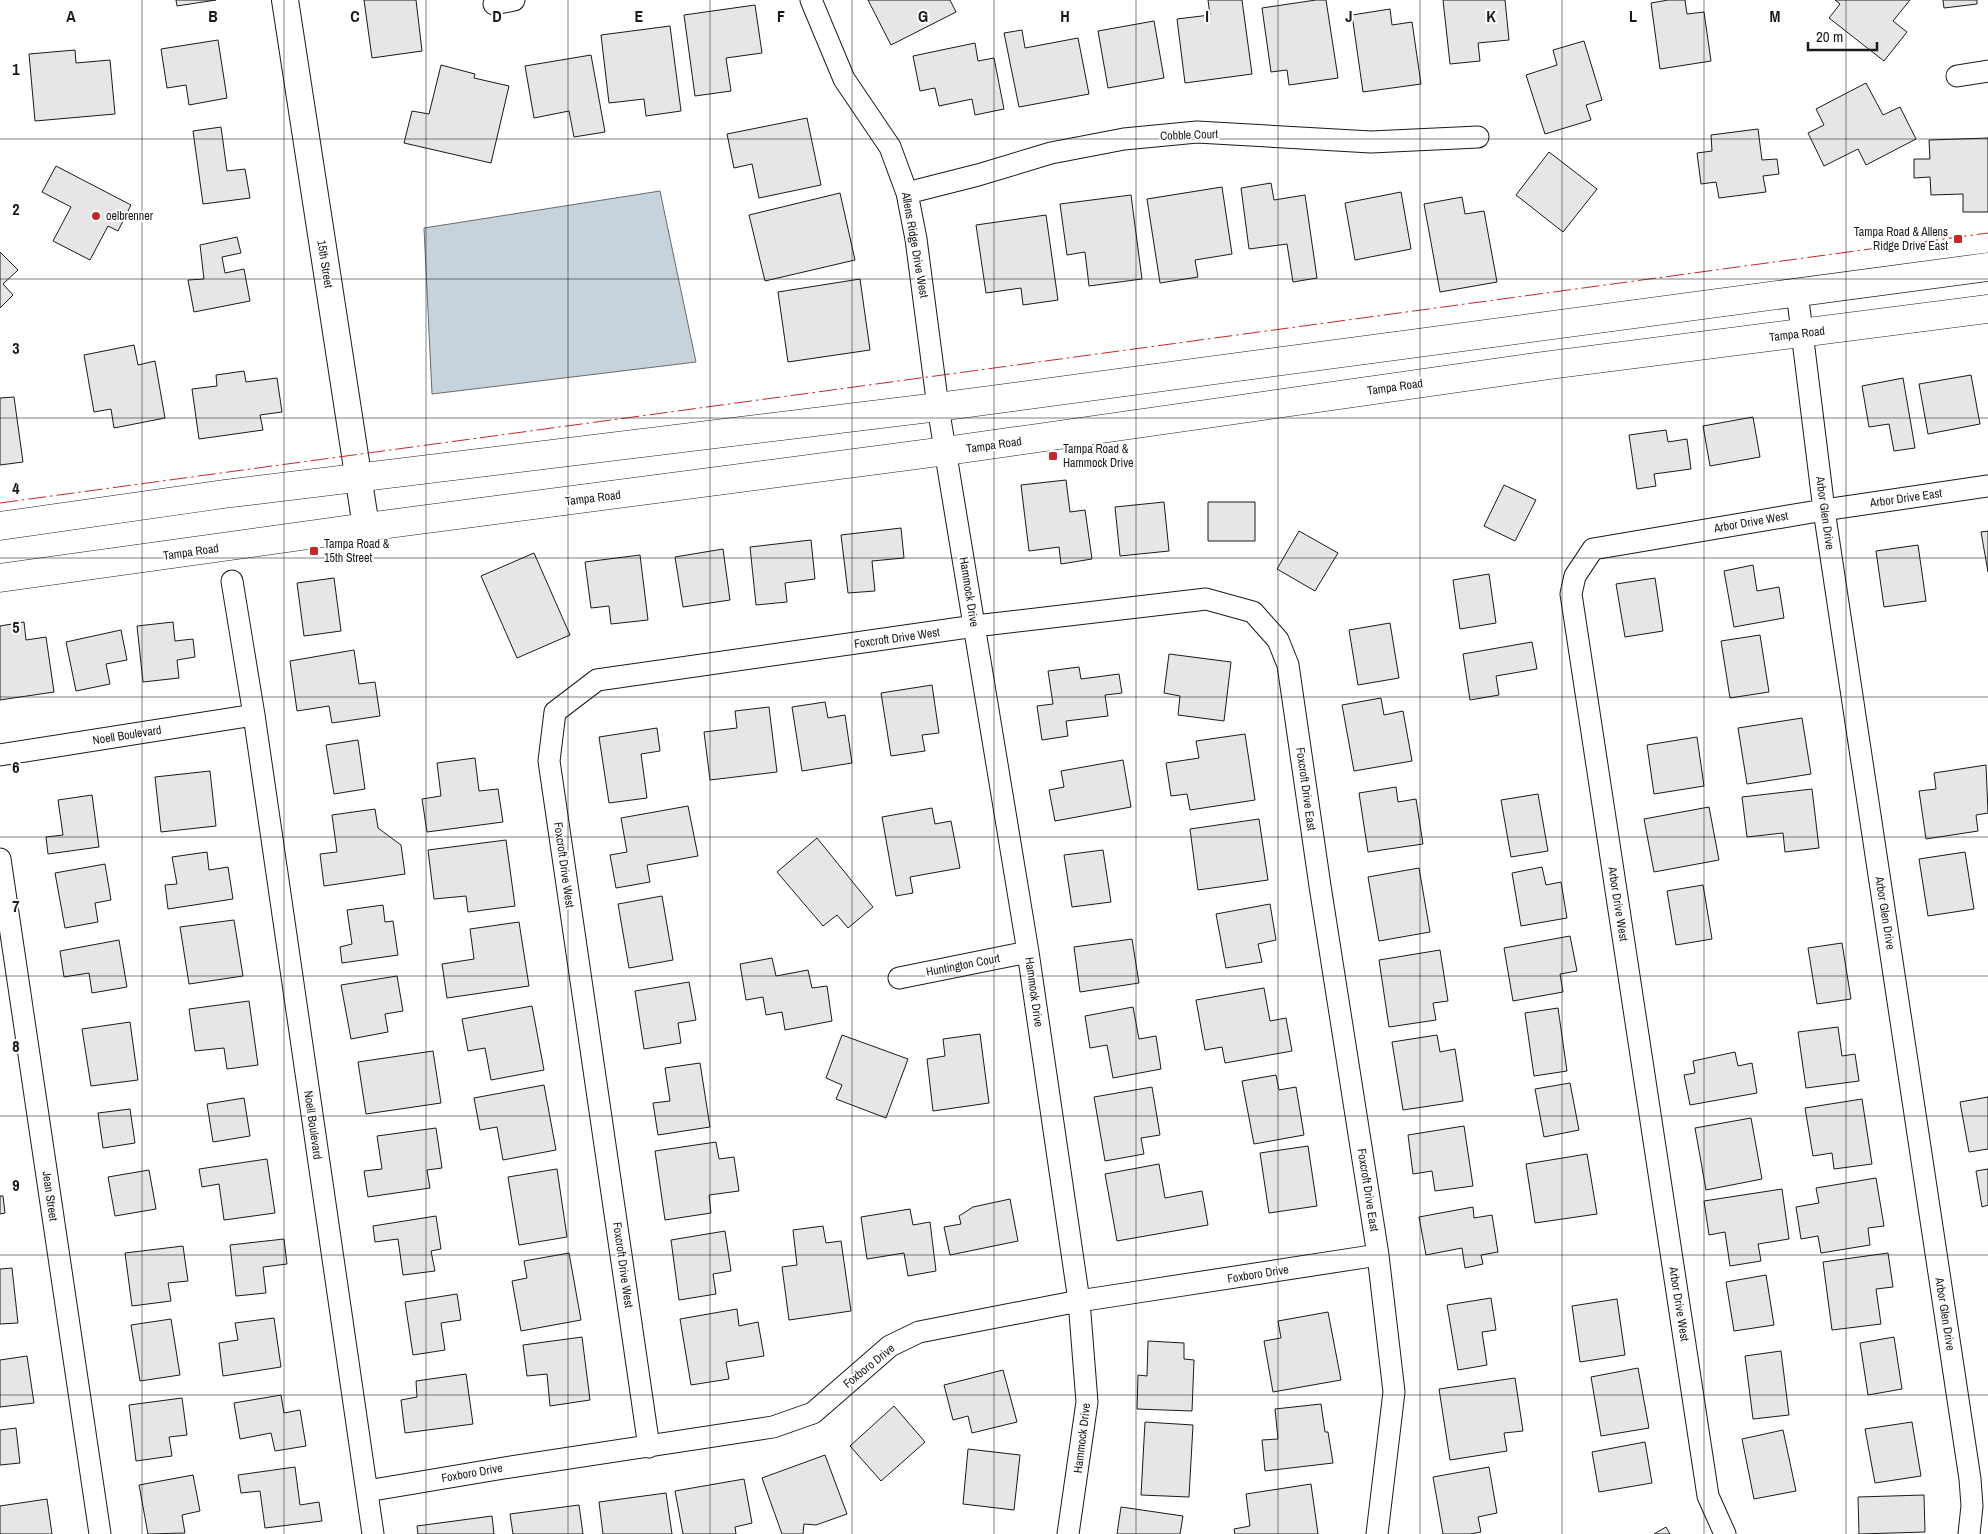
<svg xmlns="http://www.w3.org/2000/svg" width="1988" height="1534" viewBox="0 0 1988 1534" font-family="'Archivo Narrow',sans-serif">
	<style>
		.water { fill: #c6d2dc; stroke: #6a6a6a }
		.building { fill: #e6e6e6; stroke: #1a1a1a }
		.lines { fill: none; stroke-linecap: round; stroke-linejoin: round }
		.minor-casing { stroke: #1a1a1a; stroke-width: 23 }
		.tertiary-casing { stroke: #1a1a1a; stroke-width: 28 }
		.secondary-casing { stroke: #1a1a1a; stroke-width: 29 }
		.minor { stroke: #fff; stroke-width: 21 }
		.tertiary { stroke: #fff; stroke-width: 26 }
		.secondary { stroke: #fff; stroke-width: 28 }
		.power { stroke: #c62828; stroke-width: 1; stroke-dasharray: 18 4 2.5 4; stroke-linecap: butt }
		.grid { fill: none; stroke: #1a1a1a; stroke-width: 1; stroke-opacity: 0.55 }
		.poi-dot { fill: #c62828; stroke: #fff; stroke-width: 2 }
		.labels { text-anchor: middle; stroke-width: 4; stroke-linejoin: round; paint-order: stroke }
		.street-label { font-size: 12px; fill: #1a1a1a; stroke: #fff }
		.poi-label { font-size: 12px; fill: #1a1a1a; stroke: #fff; text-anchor: start }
		.grid-label { font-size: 16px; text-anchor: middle; font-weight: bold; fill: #1a1a1a; stroke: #fff; stroke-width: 4; stroke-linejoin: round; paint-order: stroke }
	</style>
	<rect width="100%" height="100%" fill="#fff"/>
	<path class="water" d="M660 191 696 362 432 394 424 228Z"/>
	<path class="building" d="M176 0H216L177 6Z
		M364 0H416L422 51 372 58Z
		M868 0H950L956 12 891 45Z
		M1208 0H1242L1252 74 1185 83 1177 19 1210 15Z
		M1316 0H1326L1338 78 1289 85 1287 70 1271 72 1262 8Z
		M1443 0H1505L1509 40 1478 43 1480 61 1450 64Z
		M1668 0H1685L1687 14 1704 12 1711 61 1660 69 1651 3Z
		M1835 0H1910L1893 21 1907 32 1884 61 1829 18 1840 4Z
		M1943 0H1977V4L1944 8Z
		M755 5 762 53 726 58 731 91 695 96 684 15Z
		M1390 9 1392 25 1412 22 1421 84 1363 92 1352 15Z
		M1154 21 1164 78 1108 88 1098 31Z
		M670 26 681 111 646 116 644 99 609 103 601 35Z
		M1022 30 1025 48 1078 38 1089 94 1019 107 1004 33Z
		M218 40 227 98 189 105 186 85 167 88 161 49Z
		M1584 41 1602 100 1586 105 1591 120 1545 134 1526 75 1557 65 1553 50Z
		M975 43 978 61 994 58 1004 109 975 115 972 99 939 106 935 88 920 91 913 56Z
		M75 50 76 63 110 60 115 114 35 121 29 54Z
		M591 55 605 132 574 137 569 111 534 118 525 66Z
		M441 65 475 74 474 78 509 86 491 163 404 143 412 111 429 114Z
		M1866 83 1883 115 1900 107 1916 139 1866 165 1858 149 1824 166 1808 133 1824 125 1816 109Z
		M807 118 821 185 759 198 752 164 734 168 727 134Z
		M221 127 227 171 245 169 250 198 203 204 193 131Z
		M1758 129 1762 160 1777 159 1779 174 1763 176 1766 192 1719 198 1716 182 1701 184 1697 153 1712 151 1711 135Z
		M1988 138V212H1963V194L1931 195 1930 177 1914 178V159H1930L1929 140Z
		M1549 152 1597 189 1563 232 1516 195Z
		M56 166 131 205 118 231 108 226 90 260 53 241 71 207 42 192Z
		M1271 183 1274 200 1305 195 1317 278 1293 282 1287 244 1249 249 1241 188Z
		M1222 187 1232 254 1195 260 1198 277 1160 283 1147 199Z
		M1401 192 1411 249 1355 260 1345 203Z
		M840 193 855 260 765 281 749 215Z
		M1131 195 1142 279 1089 286 1085 252 1067 255 1060 204Z
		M1462 197 1465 214 1484 211 1497 282 1440 292 1424 204Z
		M1046 215 1058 300 1023 305 1021 288 986 293 976 225Z
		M237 237 241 253 222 257 225 273 244 269 250 301 194 312 188 280 204 279 200 245Z
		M0 252 18 270 3 284 13 295 0 308Z
		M860 279 870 350 788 362 778 292Z
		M134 345 138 365 155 361 165 418 114 428 111 409 94 412 84 355Z
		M244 371 246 382 277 378 282 412 260 415 263 430 199 439 192 389 217 386 216 375Z
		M1971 375 1980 424 1928 434 1919 384Z
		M1903 378 1915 448 1894 451 1889 424 1869 427 1862 386Z
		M14 397 23 462 0 465V398Z
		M1753 417 1760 457 1710 466 1703 426Z
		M1666 430 1668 442 1687 439 1691 469 1654 474 1656 486 1637 489 1629 435Z
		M1066 480 1070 512 1085 510 1092 559 1061 564 1059 547 1029 551 1021 485Z
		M1504 485 1536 500 1515 541 1484 526Z
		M1164 502 1169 551 1120 556 1115 507Z
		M1208 502H1255V541H1208Z
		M901 528 904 558 872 561 875 591 848 593 841 535Z
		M1299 531 1338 553 1315 591 1277 569Z
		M1988 531V572L1981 532Z
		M811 540 815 579 785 583 787 602 756 605 750 547Z
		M1918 545 1926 601 1884 607 1876 551Z
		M723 549 730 600 683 607 675 557Z
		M534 553 570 635 517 658 481 576Z
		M640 555 648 620 611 624 609 606 591 608 585 562Z
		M1753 565 1757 591 1779 587 1784 618 1734 627 1724 571Z
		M1489 574 1496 623 1460 629 1453 580Z
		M334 578 341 631 304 636 297 583Z
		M1655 578 1663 631 1625 637 1616 584Z
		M24 622 26 640 46 637 54 692 0 700V626Z
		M173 622 175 641 193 639 195 657 177 660 179 678 143 682 137 626Z
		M1390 623 1399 678 1358 685 1349 630Z
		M121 630 127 660 106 664 110 684 76 691 66 642Z
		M1760 635 1769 692 1730 698 1721 641Z
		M1532 642 1537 669 1496 676 1499 695 1470 700 1463 654Z
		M354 650 359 684 375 682 380 716 332 723 329 706 297 711 290 661Z
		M1169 654 1231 662 1224 721 1178 715 1180 696 1164 693Z
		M1079 667 1081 679 1119 674 1122 693 1105 695 1108 716 1066 721 1068 736 1042 740 1037 706 1053 704 1048 671Z
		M932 685 939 733 922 735 925 751 891 756 881 693Z
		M1381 698 1384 715 1403 711 1412 761 1354 771 1342 705Z
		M825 702 828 718 845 715 852 763 802 771 792 707Z
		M769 707 777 772 710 780 704 732 737 728 735 711Z
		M1802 718 1811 774 1747 784 1738 728Z
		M657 728 660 751 641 754 647 798 609 803 599 737Z
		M1245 734 1255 800 1190 810 1187 794 1171 796 1166 763 1199 758 1196 741Z
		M1697 737 1704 786 1654 794 1647 745Z
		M358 740 365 789 334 794 326 745Z
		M475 758 479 791 498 789 503 822 427 832 422 799 441 796 437 763Z
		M1123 760 1131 807 1055 821 1049 790 1064 787 1061 771Z
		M1986 765 1988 813 1976 815 1978 831 1926 839 1919 791 1936 789 1934 773Z
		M210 771 216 826 161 832 155 777Z
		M1396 787 1398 802 1416 799 1423 844 1368 852 1359 793Z
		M1812 789 1819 848 1785 852 1783 833 1747 837 1742 797Z
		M1538 794 1548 851 1511 857 1501 800Z
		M92 795 99 847 48 854 46 837 63 835 58 800Z
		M688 806 698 856 647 865 650 882 616 888 610 855 627 852 621 818Z
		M1709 807 1719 860 1654 872 1644 819Z
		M932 808 935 824 951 821 960 868 910 877 913 893 896 896 882 817Z
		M375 809 378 828 401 845 405 874 324 886 320 854 337 852 332 815Z
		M1259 819 1268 880 1198 890 1190 829Z
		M817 838 873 907 848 928 837 915 823 926 777 872Z
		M506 840 515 906 468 912 466 896 434 899 428 850Z
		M1103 850 1111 902 1072 907 1064 855Z
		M207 852 209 870 228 867 233 899 168 909 165 885 177 884 172 857Z
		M1965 852 1974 909 1928 916 1919 859Z
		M105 864 111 900 95 903 98 922 65 928 55 873Z
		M1542 867 1546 885 1561 882 1567 918 1521 926 1512 873Z
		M1419 868 1430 932 1379 941 1368 877Z
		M1703 885 1712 939 1676 945 1667 891Z
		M662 896 673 960 629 968 618 904Z
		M1270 904 1276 940 1258 944 1262 962 1226 968 1216 914Z
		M383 905 385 922 393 921 398 955 342 963 340 947 352 944 347 910Z
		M234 920 243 976 189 984 180 927Z
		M519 922 529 986 447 998 442 964 474 959 470 929Z
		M1570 936 1577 971 1560 974 1563 992 1513 1001 1504 948Z
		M1132 939 1139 983 1080 992 1074 947Z
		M119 940 127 987 92 993 89 973 64 977 60 951Z
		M1842 943 1851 999 1817 1004 1808 948Z
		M1440 950 1448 1001 1433 1003 1436 1020 1389 1027 1379 960Z
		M772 958 776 976 808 970 812 988 827 986 832 1021 785 1030 782 1012 766 1015 763 997 746 1000 740 964Z
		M397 976 403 1011 385 1014 388 1032 351 1039 341 985Z
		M689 982 696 1020 678 1023 681 1043 644 1049 635 991Z
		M1264 988 1270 1021 1286 1018 1292 1051 1225 1063 1222 1047 1205 1050 1196 1000Z
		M249 1001 258 1065 227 1069 224 1048 195 1051 189 1009Z
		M532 1006 544 1070 491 1080 485 1048 468 1051 462 1019Z
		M1133 1007 1139 1039 1156 1036 1161 1069 1113 1078 1107 1045 1090 1048 1085 1016Z
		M1558 1008 1567 1071 1534 1076 1525 1013Z
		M130 1022 138 1080 91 1086 82 1029Z
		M1838 1027 1842 1056 1855 1054 1859 1081 1806 1088 1798 1032Z
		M980 1034 989 1103 933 1111 927 1059 945 1056 943 1039Z
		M842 1035 908 1059 886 1118 836 1099 842 1085 826 1078Z
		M1437 1035 1440 1052 1455 1049 1463 1101 1403 1110 1392 1042Z
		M433 1051 441 1103 366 1114 358 1062Z
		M1735 1052 1738 1066 1752 1063 1757 1093 1690 1105 1684 1075 1695 1073 1693 1061Z
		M700 1063 710 1127 658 1135 653 1103 670 1101 665 1068Z
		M1276 1075 1279 1090 1296 1087 1304 1135 1254 1144 1242 1081Z
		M1570 1083 1579 1130 1544 1137 1535 1089Z
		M544 1085 556 1150 503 1160 497 1127 480 1130 474 1098Z
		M1152 1087 1160 1135 1141 1138 1144 1154 1105 1161 1094 1097Z
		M1988 1097V1149L1969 1152 1960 1102Z
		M244 1098 250 1136 213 1142 207 1104Z
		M1862 1099 1872 1164 1834 1169 1832 1153 1813 1156 1805 1108Z
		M130 1109 135 1143 103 1148 98 1113Z
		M1751 1118 1762 1179 1706 1190 1695 1128Z
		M1464 1126 1473 1186 1435 1191 1432 1171 1413 1174 1408 1135Z
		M436 1128 442 1168 427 1170 430 1188 368 1197 364 1171 382 1169 377 1136Z
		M716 1142 719 1159 734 1157 739 1191 709 1195 711 1213 665 1220 655 1151Z
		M1308 1146 1317 1206 1269 1213 1260 1153Z
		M1587 1154 1597 1214 1535 1223 1526 1164Z
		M267 1159 275 1213 224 1220 219 1184 202 1187 199 1169Z
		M1159 1164 1165 1198 1202 1191 1208 1225 1117 1241 1105 1174Z
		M557 1169 567 1237 519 1245 508 1177Z
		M1988 1169V1205L1982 1207 1976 1171Z
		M149 1170 156 1209 115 1216 108 1177Z
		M1876 1178 1884 1226 1868 1228 1870 1245 1821 1253 1818 1236 1801 1239 1796 1207 1819 1203 1816 1188Z
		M1782 1189 1789 1239 1758 1244 1761 1261 1730 1266 1725 1232 1709 1235 1704 1201Z
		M0 1196H3L5 1213 0 1214Z
		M1010 1199 1018 1241 950 1255 944 1227 961 1224 959 1216 973 1207Z
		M1473 1207 1474 1218 1492 1215 1498 1252 1481 1255 1483 1264 1465 1268 1462 1248 1426 1255 1419 1217Z
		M910 1209 913 1225 930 1222 936 1271 908 1276 904 1253 867 1259 861 1217Z
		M436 1216 441 1249 431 1251 435 1271 403 1275 398 1239 375 1242 373 1226Z
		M823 1226 826 1243 841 1241 851 1311 789 1320 782 1267 797 1265 793 1230Z
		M725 1231 731 1271 713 1274 716 1294 679 1300 671 1240Z
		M284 1239 287 1264 263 1267 266 1293 236 1296 230 1245Z
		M183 1246 188 1281 168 1283 171 1301 132 1306 125 1253Z
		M569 1253 581 1320 521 1331 512 1281 527 1278 524 1261Z
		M1888 1253 1893 1287 1876 1289 1881 1324 1832 1330 1823 1262Z
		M12 1268 18 1323 0 1324V1269Z
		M1766 1275 1774 1325 1734 1331 1726 1282Z
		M457 1294 461 1320 441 1323 445 1350 413 1355 405 1302Z
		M1491 1298 1496 1330 1482 1332 1487 1365 1458 1370 1447 1305Z
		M1617 1299 1625 1355 1580 1362 1572 1306Z
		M737 1309 739 1326 758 1322 764 1356 726 1362 729 1379 691 1385 680 1319Z
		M1328 1312 1341 1380 1273 1392 1264 1341 1281 1338 1278 1321Z
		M274 1318 281 1367 223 1376 219 1343 238 1340 235 1323Z
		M171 1319 180 1375 140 1381 131 1325Z
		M582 1337 590 1400 550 1406 547 1374 527 1376 523 1345Z
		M1894 1337 1902 1389 1868 1395 1860 1343Z
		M1148 1341 1184 1343V1359L1194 1360 1192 1411 1137 1409 1138 1375 1147 1376Z
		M1781 1351 1789 1415 1753 1419 1745 1356Z
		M27 1356 34 1403 0 1407V1360Z
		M1638 1368 1649 1428 1601 1436 1591 1377Z
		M1003 1370 1017 1422 972 1433 968 1416 953 1420 944 1385Z
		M466 1374 473 1424 405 1433 401 1400 417 1397 416 1381Z
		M1515 1378 1523 1431 1504 1433 1507 1451 1450 1460 1439 1389Z
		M281 1395 284 1413 300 1410 306 1446 275 1451 271 1433 240 1439 234 1403Z
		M182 1398 187 1435 169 1437 172 1456 136 1461 129 1405Z
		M1321 1404 1325 1432H1328L1333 1463 1265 1471 1262 1440 1278 1439 1275 1409Z
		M894 1406 925 1442 881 1481 850 1446Z
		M1145 1422 1193 1425 1189 1497 1141 1495Z
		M1912 1422 1921 1476 1875 1483 1865 1429Z
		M16 1428 20 1463 0 1465V1430Z
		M1783 1430 1796 1491 1754 1499 1742 1439Z
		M1645 1442 1652 1483 1599 1492 1592 1452Z
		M968 1449 1020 1455 1014 1510 963 1504Z
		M825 1455 847 1514 816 1525 804 1524 803 1534H782L762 1478Z
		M295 1467 300 1505 319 1502 322 1521 265 1528 260 1491 241 1493 238 1475Z
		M1489 1467 1497 1513 1478 1517 1481 1532 1470 1534H1443L1433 1477Z
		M193 1475 200 1511 182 1515 185 1533 148 1534 139 1485Z
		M744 1479 752 1523 735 1527 736 1534H683L675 1491Z
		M1311 1484 1318 1534H1235L1234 1529 1250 1526 1246 1494Z
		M666 1493 672 1534H603L599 1502Z
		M1924 1495 1925 1532 1859 1534 1858 1497Z
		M47 1499 52 1534H0V1506Z
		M579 1505 583 1534H513L510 1514Z
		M1121 1507 1183 1516 1180 1534H1117Z
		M492 1516 494 1534H418L417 1526Z
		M1666 1527 1670 1534H1654Z"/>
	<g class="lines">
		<g class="minor-casing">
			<path id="minor" d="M811 0 844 79 890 147 907 193 916 239 938 407 1028 952 1079 1301 1087 1402 1068 1534
				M494 4 514 0
				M1957 76 1988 71
				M907 193 978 175 1051 153 1124 139 1197 132 1371 142 1478 137
				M1797 292 1824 510 1970 1479 1972 1506 1969 1534
				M232 581 254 715 373 1534
				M0 755 254 715
				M0 859 100 1534
				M899 978 1028 952
				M649 1447 549 761 555 712 597 680 975 626 1206 599 1253 612 1278 640 1288 665 1320 886 1378 1255 1394 1392 1377 1534
				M367 1491 504 1468 773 1427 813 1413 890 1346 919 1332 1079 1301 1378 1255
				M1725 1534 1708 1496 1571 594 1575 576 1593 549 1824 510 1988 486"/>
		</g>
		<g class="tertiary-casing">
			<path id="tertiary" d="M285 0 366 527"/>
		</g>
		<g class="secondary-casing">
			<path id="secondary" d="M0 526 224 494 938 407 1988 267
				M0 578 366 527 946 451 1550 365 1988 309"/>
		</g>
		<use href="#minor" class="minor"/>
		<use href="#tertiary" class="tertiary"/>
		<use href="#secondary" class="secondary"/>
		<path class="power" d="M0 503 1988 233"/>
	</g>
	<path class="grid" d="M142 0V1534M284 0V1534M426 0V1534M568 0V1534M710 0V1534M852 0V1534M994 0V1534M1136 0V1534M1278 0V1534M1420 0V1534M1562 0V1534M1704 0V1534M1846 0V1534M0 139H1988M0 279H1988M0 418H1988M0 558H1988M0 697H1988M0 837H1988M0 976H1988M0 1116H1988M0 1255H1988M0 1395H1988"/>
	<g class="poi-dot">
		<circle cx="96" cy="216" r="5"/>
		<rect x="1953" y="234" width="10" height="10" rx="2.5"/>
		<rect x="1048" y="451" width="10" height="10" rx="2.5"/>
		<rect x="309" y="546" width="10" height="10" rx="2.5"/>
	</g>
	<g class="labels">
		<g class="street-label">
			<text transform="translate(1189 135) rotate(-2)" y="4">Cobble Court</text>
			<text transform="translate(915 245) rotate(80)" y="4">Allens Ridge Drive West</text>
			<text transform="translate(325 264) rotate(81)" y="4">15th Street</text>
			<text transform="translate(1797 334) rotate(-7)" y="4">Tampa Road</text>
			<text transform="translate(1395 387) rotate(-8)" y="4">Tampa Road</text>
			<text transform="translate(994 445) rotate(-8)" y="4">Tampa Road</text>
			<text transform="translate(593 498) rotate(-7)" y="4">Tampa Road</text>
			<text transform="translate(1906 498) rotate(-8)" y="4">Arbor Drive East</text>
			<text transform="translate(1825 513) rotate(82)" y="4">Arbor Glen Drive</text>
			<text transform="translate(1751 522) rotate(-10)" y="4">Arbor Drive West</text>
			<text transform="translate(191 552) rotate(-8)" y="4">Tampa Road</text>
			<text transform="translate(969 592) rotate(81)" y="4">Hammock Drive</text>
			<text transform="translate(897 638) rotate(-8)" y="4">Foxcroft Drive West</text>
			<text transform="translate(127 735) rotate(-9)" y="4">Noell Boulevard</text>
			<text transform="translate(1306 789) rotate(82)" y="4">Foxcroft Drive East</text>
			<text transform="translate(564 865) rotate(82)" y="4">Foxcroft Drive West</text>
			<text transform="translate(1618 904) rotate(81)" y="4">Arbor Drive West</text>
			<text transform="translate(1885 913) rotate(81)" y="4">Arbor Glen Drive</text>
			<text transform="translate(963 965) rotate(-11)" y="4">Huntington Court</text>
			<text transform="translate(1034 992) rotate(82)" y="4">Hammock Drive</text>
			<text transform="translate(313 1125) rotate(82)" y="4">Noell Boulevard</text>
			<text transform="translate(1368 1190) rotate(81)" y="4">Foxcroft Drive East</text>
			<text transform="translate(50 1196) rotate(82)" y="4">Jean Street</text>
			<text transform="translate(623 1265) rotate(82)" y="4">Foxcroft Drive West</text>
			<text transform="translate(1258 1274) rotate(-9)" y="4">Foxboro Drive</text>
			<text transform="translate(1679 1304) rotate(81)" y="4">Arbor Drive West</text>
			<text transform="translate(1945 1314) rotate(81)" y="4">Arbor Glen Drive</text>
			<text transform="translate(869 1366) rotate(-39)" y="4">Foxboro Drive</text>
			<text transform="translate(1082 1438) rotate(-83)" y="4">Hammock Drive</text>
			<text transform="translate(472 1473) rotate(-10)" y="4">Foxboro Drive</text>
		</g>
		<g class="poi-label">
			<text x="106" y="220">oelbrenner</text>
			<text x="1948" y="236" text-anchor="end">Tampa Road &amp; Allens<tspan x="1948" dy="14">Ridge Drive East</tspan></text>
			<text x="1063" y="453">Tampa Road &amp;<tspan x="1063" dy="14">Hammock Drive</tspan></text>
			<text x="324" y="548">Tampa Road &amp;<tspan x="324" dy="14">15th Street</tspan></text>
		</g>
	</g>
	<g class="grid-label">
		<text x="71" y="22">A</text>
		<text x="213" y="22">B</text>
		<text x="355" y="22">C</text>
		<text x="497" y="22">D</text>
		<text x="639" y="22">E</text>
		<text x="781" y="22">F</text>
		<text x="923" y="22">G</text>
		<text x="1065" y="22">H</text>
		<text x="1207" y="22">I</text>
		<text x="1349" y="22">J</text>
		<text x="1491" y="22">K</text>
		<text x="1633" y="22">L</text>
		<text x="1775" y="22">M</text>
		<text x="16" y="75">1</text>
		<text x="16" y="215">2</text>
		<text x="16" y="354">3</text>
		<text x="16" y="494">4</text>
		<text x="16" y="633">5</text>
		<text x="16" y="773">6</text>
		<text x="16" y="912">7</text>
		<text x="16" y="1052">8</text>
		<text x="16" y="1191">9</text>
	</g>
	<path d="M1808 42v8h69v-8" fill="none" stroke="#1a1a1a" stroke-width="2.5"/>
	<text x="1816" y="42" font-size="15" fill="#1a1a1a" stroke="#ffffff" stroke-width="4" paint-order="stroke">20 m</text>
</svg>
